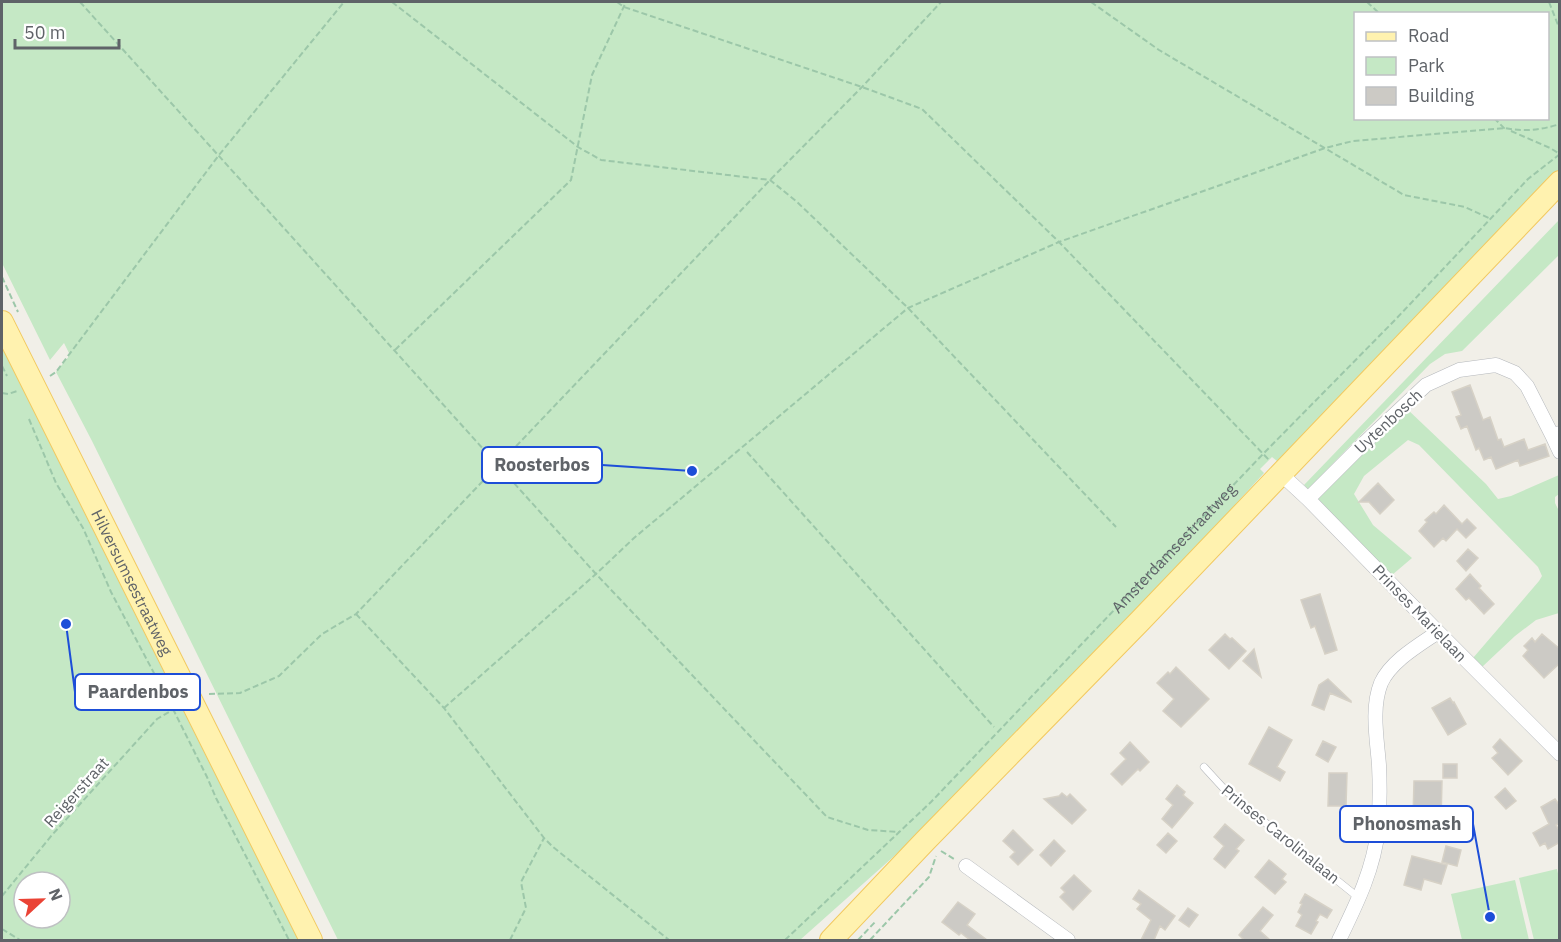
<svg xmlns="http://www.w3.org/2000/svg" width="1561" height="942" viewBox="0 0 1561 942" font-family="'IBM Plex Sans',sans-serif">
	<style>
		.green { fill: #c5e8c5; fill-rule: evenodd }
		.building { fill: #cccac5; stroke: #d6d1c6; stroke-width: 1.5 }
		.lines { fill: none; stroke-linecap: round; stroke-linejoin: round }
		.service-casing { stroke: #b5b8bc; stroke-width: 8 }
		.minor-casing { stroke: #b5b8bc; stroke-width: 15 }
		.primary-casing { stroke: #f2c960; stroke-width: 24 }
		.path { stroke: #9cc7a9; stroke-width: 2; stroke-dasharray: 6 3; stroke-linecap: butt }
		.service { stroke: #fff; stroke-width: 7 }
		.minor { stroke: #fff; stroke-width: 14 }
		.primary { stroke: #fff2af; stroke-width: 22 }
		.labels { text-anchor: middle; stroke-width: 4.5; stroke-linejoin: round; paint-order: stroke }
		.street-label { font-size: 16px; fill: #5f6368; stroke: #fff }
		.leader { fill: none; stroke: #1d4ed8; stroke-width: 2 }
		.callout-dot { fill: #1d4ed8; stroke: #fff; stroke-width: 2 }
		.callout { fill: #fff; stroke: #1d4ed8; stroke-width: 2 }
		.callout-label { font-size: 18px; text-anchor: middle; font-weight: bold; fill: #5f6368 }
	</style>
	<rect width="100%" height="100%" fill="#f1efe8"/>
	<path class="green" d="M2 2H1559L1560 149 1558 151H1559V169L1282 465 1272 457 1260 469 1264 473 1190 554 938 817 800 940H338L92 441 56 372 70 355 64 343 50 360 2 263ZM1356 14H1548V118H1356Z
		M1559 220V255L1462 351 1445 354 1430 364 1308 489 1304 485Z
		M2 334 304 940H2ZM24 882H60V918H24Z
		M1406 408 1486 484 1498 499 1511 496 1559 475V494L1555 497V503L1560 513 1559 613 1536 620 1515 636 1482 667 1473 658 1539 581 1542 576 1538 567 1419 445 1408 440 1364 476 1354 494 1373 525 1412 558 1392 575 1317 498Z
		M1557 869 1560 882 1559 940H1534L1519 878Z
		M1515 880 1529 940H1462L1451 894Z"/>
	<path class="building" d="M1470 385 1483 420 1490 417 1498 440 1501 439 1504 447 1524 439 1528 450 1545 444 1549 456 1520 466 1518 460 1496 469 1491 457 1484 460 1479 448 1476 450 1467 426 1461 429 1456 417 1461 415 1452 392Z
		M1378 483 1394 500 1380 514 1369 502H1359Z
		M1444 505 1462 524 1467 519 1476 528 1466 538 1457 529 1446 541 1443 538 1434 547 1419 531 1427 522 1425 520 1434 512 1436 514Z
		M1468 549 1478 558 1466 571 1457 561Z
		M1470 574 1481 586 1479 588 1494 604 1484 614 1469 598 1466 600 1456 589Z
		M1320 594 1337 650 1325 654 1315 626 1311 628 1301 600Z
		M1225 634 1230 639 1232 638 1246 651 1229 669 1209 650Z
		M1542 634 1560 649V663L1544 678 1523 656 1528 650 1524 646 1532 638 1535 642Z
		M1254 649 1261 677 1243 661Z
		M1176 667 1209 699 1181 727 1163 711 1174 699 1157 683 1168 672 1170 674Z
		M1328 679 1351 701V702L1330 693 1324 710 1312 705 1319 685Z
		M1450 698 1453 703 1454 702 1466 724 1448 735 1432 708Z
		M1269 727 1292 740 1277 767 1285 772 1280 781 1249 764Z
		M1500 739 1522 761 1508 775 1492 758 1498 753 1493 747Z
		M1323 741 1336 747 1328 762 1316 755Z
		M1130 742 1149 762 1140 771 1138 769 1122 785 1111 774 1126 759 1120 753Z
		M1443 764H1457V778H1443Z
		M1329 773H1347L1346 806H1328Z
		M1414 781H1442L1441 820 1413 819Z
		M1177 785 1185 792 1183 795 1193 803 1172 828 1162 819 1173 805 1166 799Z
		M1505 788 1516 801 1506 809 1495 797Z
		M1062 793 1067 797 1070 794 1086 810 1072 824 1044 799 1059 796Z
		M1555 799 1560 806V823L1556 825 1560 832V842L1548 849 1545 843 1540 846 1533 833 1549 824 1541 807Z
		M1225 824 1244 840 1236 849 1239 851 1225 868 1214 859 1224 846 1214 837Z
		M1013 830 1033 850 1018 865 1010 857 1015 852 1003 841Z
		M1168 833 1177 841 1166 853 1157 845Z
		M1054 840 1065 851 1051 866 1040 855Z
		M1446 846 1461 850 1457 866 1442 862Z
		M1412 856 1447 865 1441 884 1424 879 1421 890 1404 885Z
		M1269 860 1286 874 1282 879 1286 882 1275 894 1255 877Z
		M1074 875 1091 891 1073 910 1060 897 1065 892 1061 888Z
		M1139 890 1175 916 1165 930 1160 926 1154 940H1141L1151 920 1137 909 1141 904 1133 899Z
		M1305 894 1332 910 1327 918 1320 914 1316 921 1318 922 1311 934 1296 926 1302 915 1298 912 1302 904 1300 903Z
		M958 902 975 914 967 925 987 940H970L961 933 959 935 942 922Z
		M1263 907 1273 915 1260 931 1270 940H1244L1239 935Z
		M1188 908 1198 915 1189 927 1179 920Z"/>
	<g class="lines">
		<g class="service-casing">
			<path id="service" d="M1204 767 1226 791 1359 898"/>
		</g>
		<g class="minor-casing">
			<path id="minor" d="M1560 433 1552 435 1560 452
				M1281 474 1308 499 1438 632 1560 754
				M1308 499 1360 447 1426 385 1459 370 1496 365 1515 373 1527 386 1552 435
				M966 866 1068 940
				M1339 940C1356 905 1374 869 1378 829 1380 808 1380 786 1379 765 1377 739 1371 708 1381 683 1391 661 1419 645 1438 632"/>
		</g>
		<g class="primary-casing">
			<g id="primary">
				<path id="s2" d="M2 322 311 940"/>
				<path d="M831 940 925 841 1140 621 1560 182"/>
			</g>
		</g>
		<g class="path">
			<path d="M80 2 596 574 827 817 868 830 899 832"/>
			<path d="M392 2 578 147 601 160 770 180 796 201 908 308 1116 527"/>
			<path d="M617 2 624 7 862 87 922 109 1059 242 1270 461"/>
			<path d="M1091 2 1159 50 1404 195 1465 207 1491 219"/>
			<path d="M1367 2 1380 14"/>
			<path d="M1549 2 1560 30"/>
			<path d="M1494 118 1505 129"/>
			<path d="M1511 131 1550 148 1560 154"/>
			<path d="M2 277 18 312"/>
			<path d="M395 350 571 180 592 75 626 2"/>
			<path d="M2 366 7 376"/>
			<path d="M50 376 56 372 219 155 344 2"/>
			<path d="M2 393 8 394 17 391"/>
			<path d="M29 419 56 483 83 528 111 592 173 709 207 777 216 798 289 940"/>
			<path d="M747 452 994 727"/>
			<path d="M356 614 444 708 544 838 553 847 669 940"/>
			<path d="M209 694 240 693 279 676 322 634 356 614 770 180 862 87 941 2"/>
			<path d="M444 708 596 574 634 538 908 308 1059 242 1325 148 1353 141 1505 128C1524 132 1541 130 1560 124"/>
			<path d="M941 851 954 859"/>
			<path d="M2 896 52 835 157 719 176 708"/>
			<path d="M2 929 20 940"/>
			<path d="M510 940 526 908 521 882 544 838"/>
			<path id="s1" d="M785 940 931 802 1263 454 1395 320 1528 179 1560 154"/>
			<path d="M858 940 876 921"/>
			<path d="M870 940 929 877 936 856"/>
		</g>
		<use href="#service" class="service"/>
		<use href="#minor" class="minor"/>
		<use href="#primary" class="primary"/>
	</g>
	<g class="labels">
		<g class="street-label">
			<text transform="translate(1388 421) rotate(-43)" y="6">Uytenbosch</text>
			<text dy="6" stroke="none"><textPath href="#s1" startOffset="552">Amsterdamsestraatweg</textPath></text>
			<text dy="6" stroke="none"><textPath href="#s2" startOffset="291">Hilversumsestraatweg</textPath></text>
			<text transform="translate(1420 613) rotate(46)" y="6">Prinses Marielaan</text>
			<text transform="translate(76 792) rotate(-48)" y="6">Reigerstraat</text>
			<text transform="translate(1281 834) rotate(39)" y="6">Prinses Carolinalaan</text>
		</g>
	</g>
	<path class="leader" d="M692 471L602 465M66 624L75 692M1490 917L1473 824"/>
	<g class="callout-dot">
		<circle cx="692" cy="471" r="6"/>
		<circle cx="66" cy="624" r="6"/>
		<circle cx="1490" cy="917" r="6"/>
	</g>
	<g class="callout">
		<rect x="482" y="447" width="120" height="36" rx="6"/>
		<rect x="75" y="674" width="125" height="36" rx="6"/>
		<rect x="1340" y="806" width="133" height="36" rx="6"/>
	</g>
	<g class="callout-label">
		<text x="542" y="471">Roosterbos</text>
		<text x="138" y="698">Paardenbos</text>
		<text x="1407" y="830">Phonosmash</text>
	</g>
	<rect width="1561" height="942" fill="none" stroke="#5f6368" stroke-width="6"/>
	<rect x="1354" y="12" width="195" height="108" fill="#ffffff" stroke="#bfc1c3" stroke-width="1.5"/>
	<rect x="1366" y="32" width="30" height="9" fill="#fff2af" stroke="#bfc1c3" stroke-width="1.5"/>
	<text x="1408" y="42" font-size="18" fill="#5f6368">Road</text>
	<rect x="1366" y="57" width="30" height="18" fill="#c5e8c5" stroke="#bfc1c3" stroke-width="1.5"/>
	<text x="1408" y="72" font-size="18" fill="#5f6368">Park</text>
	<rect x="1366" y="87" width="30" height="18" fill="#cccac5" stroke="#bfc1c3" stroke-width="1.5"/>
	<text x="1408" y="102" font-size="18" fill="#5f6368">Building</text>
	<g transform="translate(42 900) rotate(68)"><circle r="28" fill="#ffffff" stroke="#bfc1c3" stroke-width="1.5"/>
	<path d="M0-4.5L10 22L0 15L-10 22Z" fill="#ea4335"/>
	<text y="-9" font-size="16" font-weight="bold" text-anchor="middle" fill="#5f6368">N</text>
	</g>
	<path d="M15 39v9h104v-9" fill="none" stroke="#5f6368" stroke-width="3"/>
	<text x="24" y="39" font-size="18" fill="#5f6368" stroke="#ffffff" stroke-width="4.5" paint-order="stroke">50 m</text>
</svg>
